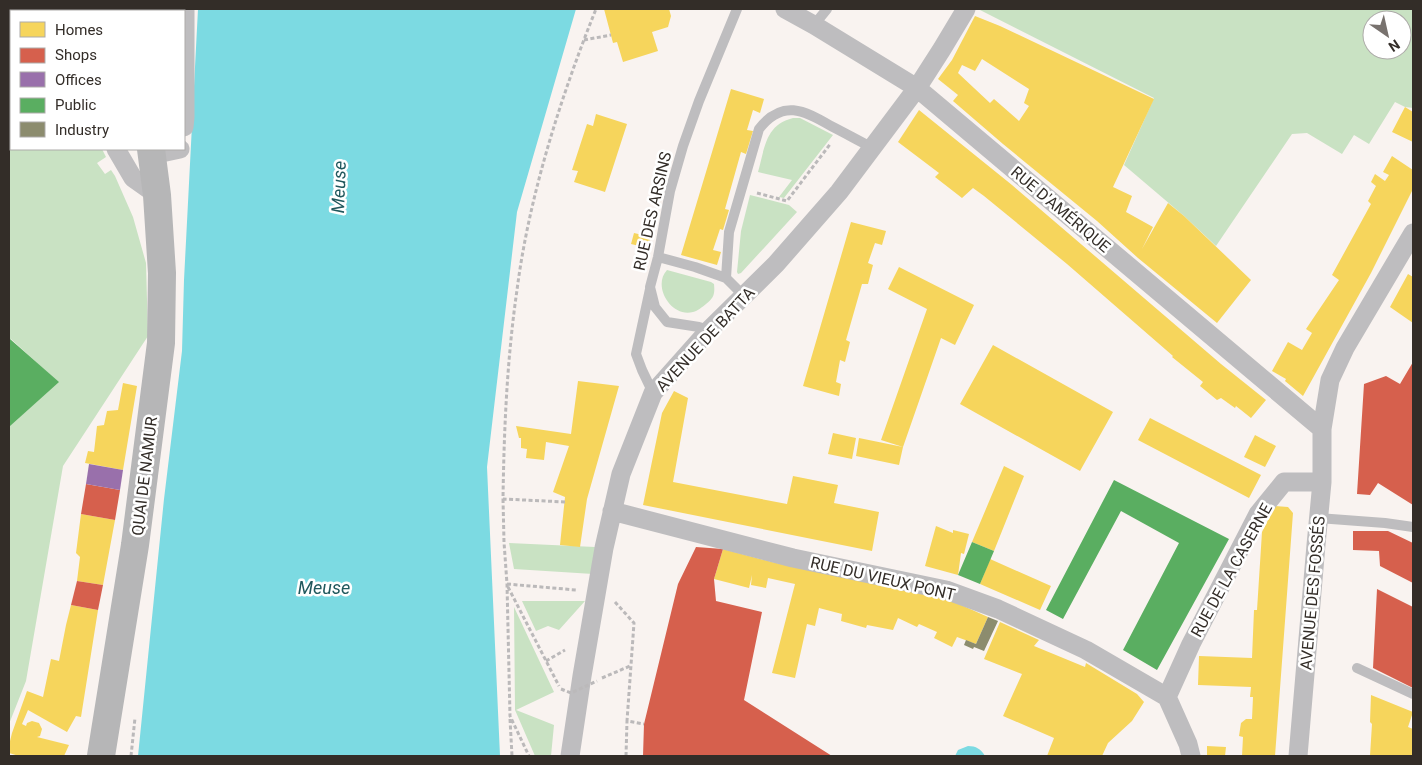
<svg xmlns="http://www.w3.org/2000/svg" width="1422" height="765" viewBox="0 0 1422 765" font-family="Roboto,sans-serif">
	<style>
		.green { fill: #c9e2c3; fill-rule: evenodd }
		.water { fill: #7cdae2 }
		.homes { fill: #f6d55c; fill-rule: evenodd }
		.shops { fill: #d6604d }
		.offices { fill: #9970ab }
		.public { fill: #5aae61 }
		.industry { fill: #8c8c6e }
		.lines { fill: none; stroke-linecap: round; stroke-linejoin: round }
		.path { stroke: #bbb9ba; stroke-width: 3; stroke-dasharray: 4 2.5; stroke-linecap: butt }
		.lane { stroke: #bebdbf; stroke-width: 10 }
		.street { stroke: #bebdbf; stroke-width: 19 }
		.primary { stroke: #b6b6b7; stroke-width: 28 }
		.path-bridge { stroke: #bbb9ba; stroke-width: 3; stroke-dasharray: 4 2.5; stroke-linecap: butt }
		.labels { text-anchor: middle; stroke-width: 5; stroke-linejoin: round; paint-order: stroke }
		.street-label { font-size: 16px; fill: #332d28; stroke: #fff }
		.water-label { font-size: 18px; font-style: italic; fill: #20585d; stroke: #fff }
	</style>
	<rect width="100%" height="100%" fill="#f9f3f0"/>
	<path class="green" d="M9 9H35L36 11H11V149H102L106 157 97 163 105 174 111 170 115 176 133 217 146 263 148 336 63 466 26 681 9 724V427L58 382 11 339 9 340Z
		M980 9H1413V108L1405 107 1395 102 1369 144 1354 135 1342 154 1307 133 1292 134 1216 246 1184 216 1124 165 1154 98 980 10ZM1372 20H1402V50H1372Z
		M793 118H800L833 135 784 198 779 197 792 180 758 172C765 148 765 125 793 118Z
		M750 195 789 205 797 212 741 273 738 274 737 272 741 231Z
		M667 270 711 282 714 284C715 294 714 298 706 304 702 307 698 311 693 312 671 318 652 286 667 270Z
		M509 543 595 547 593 574 514 569Z
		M522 601H585L559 630 548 626 536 631Z
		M514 607 554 692 516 710 554 725 551 756H535L515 710Z"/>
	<path class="water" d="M198 9H576L517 212 487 467 500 756H138L164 499 182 351 184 280Z
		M968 746C976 746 981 749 985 756H955L958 750Z"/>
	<path class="homes" d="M604 9H669L671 16 668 27 652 32 658 51 623 62 617 42 613 43Z
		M975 16 1000 26 1154 99 1113 187 1132 196 1126 212 1153 227 1142 249 1168 203 1184 216 1251 280 1217 323 1138 258 1097 221 1003 144 953 101 958 95 938 79 952 60ZM982 59 1029 89 1024 103 1029 106 1019 121 994 99 990 103 958 73 962 65 975 71Z
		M731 89 764 99 760 113 753 110 747 130 753 131 746 154 741 152 725 209 729 210 723 230 720 229 713 250 721 252 717 265 681 255Z
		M1405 107 1413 112V142L1392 132Z
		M919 110 1012 185 1221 364 1266 400 1251 418 1236 406 1235 408 1221 398 1217 400 1200 386 1203 382 1172 357 1173 356 1067 264 984 196 973 188 962 198 935 177 939 173 898 142Z
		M596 114 627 124 605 192 574 182 578 171 572 170 587 124 593 126Z
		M1392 156 1413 170V189L1371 273 1303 396 1285 381 1286 379 1272 371 1288 342 1302 350 1312 333 1306 329 1339 280 1332 275 1371 204 1368 201 1376 186 1371 182 1375 174 1385 181 1389 175 1383 172Z
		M851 222 886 231 882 245 875 243 868 263 873 265 868 284H862L846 340 850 342 845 362 840 360 836 382 841 384 839 396 803 386Z
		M634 233 651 237 648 248 631 244Z
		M899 267 974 305 955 345 941 338 903 447 899 465 856 456 859 438 903 447 881 440 927 309 888 289Z
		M1408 274 1413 277V323L1390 307Z
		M993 345 1113 412 1080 471 960 404Z
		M578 381 619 386 587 499 580 547 560 545 565 497 553 492 569 446 546 442 544 460 526 458 527 449 521 448V438H519L516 426 571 434Z
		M123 383 137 386 123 470 85 463 88 451 94 452 97 426 104 425 107 411 118 410Z
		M674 391 688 398 673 482 787 504 793 476 838 485 834 503 879 512 872 551 643 505 662 413Z
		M1150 418 1261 475 1249 498 1138 440Z
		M833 433 856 438 852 459 828 454Z
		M1255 435 1276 446 1265 467 1244 457Z
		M1004 466 1024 476 994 551 972 542Z
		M1275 506 1288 507 1293 513 1275 756H1242L1243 737 1239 736 1241 723 1246 719H1252L1253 697H1250L1251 687 1198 685 1199 656 1252 658 1254 610H1257L1262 532Z
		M81 514 115 520 103 585 77 581 80 557 76 553Z
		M936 526 953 533V530L969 534 964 554 961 553 958 575 925 566Z
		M723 549 772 562 950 600 988 617 976 644 957 637 952 647 934 638 937 632 919 624 917 627 898 618 893 630 867 625 866 628 841 621 842 614 819 608 815 626 807 624 795 678 772 673 795 584 768 578 766 588 751 585 752 575 749 588 714 579Z
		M990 559 1051 586 1040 610 980 584Z
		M71 605 98 610 81 717 76 716 67 732 28 710 22 724 26 726 27 723 32 721 39 723 42 729 40 736 37 737 69 745 64 756H19L9 753V745L12 733 27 691 43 697 51 659 59 661 66 625Z
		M1000 622 1039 640 1034 646 1085 667 1086 663 1137 694 1144 702 1132 721 1108 743 1102 756H1047L1054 738 1003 716 1022 674 984 659Z
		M1371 695 1413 712 1408 727 1413 729V756H1370L1372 724 1370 722Z
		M1207 746 1226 747 1225 756H1207Z"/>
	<path class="shops" d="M1413 362V505L1378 483 1370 495 1357 494 1364 384 1386 376 1400 384Z
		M86 484 120 490 115 520 81 514Z
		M1353 531H1388L1413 543V583L1380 566 1379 551 1353 550Z
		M696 547 723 549 714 579 716 601 762 612 744 700 832 756H643L644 724 678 584Z
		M77 581 103 585 98 610 71 605Z
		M1377 589 1413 607V688L1373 668Z"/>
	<path class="offices" d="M89 464 123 470 120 490 86 484Z"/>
	<path class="public" d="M10 339 59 382 9 427V340Z
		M1114 480 1229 539 1157 670 1123 650 1179 543 1121 511 1063 619 1046 610Z
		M972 542 994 551 980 584 958 575Z"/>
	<path class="industry" d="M988 617 998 621 984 651 974 647 973 649 964 645 966 640 976 644Z"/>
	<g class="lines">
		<path class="path" d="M584 40 611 35
			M757 193 787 201 831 143
			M503 499 504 542 507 584 510 716 529 756
			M565 502 503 499C504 429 507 359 517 290 529 196 561 96 596 9
			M507 584 576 590
			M508 587 559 686
			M615 602 634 623 627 721 644 724
			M546 661 565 650
			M602 678 630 666
			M510 719 512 756
			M131 756 135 718
			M626 756 627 721"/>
		<path class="lane" d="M814 25 827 9
			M658 257 695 267 726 278 744 296
			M726 278 729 232 759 129C782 99 804 110 831 126 845 133 859 141 873 148
			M650 289 636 354 642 370 653 393
			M709 330 699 327 667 322 655 307 650 287 658 257 670 191 683 146 699 101 737 9
			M1318 518 1385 523 1413 527
			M1357 668 1413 694"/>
		<path class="street" d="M785 9 814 25 917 88 1322 429
			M9 13H11
			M9 52 11 59
			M9 102 11 105
			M184 127 185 117V9
			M116 149 133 178 157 195
			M152 155 180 149
			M612 511 793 558 946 590 998 609 1086 650 1167 697
			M1167 697 1191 644 1258 514 1284 482H1322
			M1167 697 1188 744 1191 756
			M570 756 582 676 604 548 621 474 653 393 709 330 776 264 839 192 917 88 942 49 966 9
			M1298 756 1316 545 1322 482V429L1330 380 1345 348 1413 233"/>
		<path class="primary" d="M133 9 134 11
			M101 756 135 545 161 343 162 273 157 195 151 149"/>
		<path class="path-bridge" d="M561 689 571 693 597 681"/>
	</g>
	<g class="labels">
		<g class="street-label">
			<text transform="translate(1061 209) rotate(40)" y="6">RUE D'AMÉRIQUE</text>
			<text transform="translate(652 211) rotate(-77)" y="6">RUE DES ARSINS</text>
			<text transform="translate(705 339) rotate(-47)" y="6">AVENUE DE BATTA</text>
			<text transform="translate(144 476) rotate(-83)" y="6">QUAI DE NAMUR</text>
			<text transform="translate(1231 570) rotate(-61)" y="6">RUE DE LA CASERNE</text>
			<text transform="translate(883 578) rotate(13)" y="6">RUE DU VIEUX PONT</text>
			<text transform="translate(1312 593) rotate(-85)" y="6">AVENUE DES FOSSÉS</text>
		</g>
		<g class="water-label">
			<text transform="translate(339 187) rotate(-88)" y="6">Meuse</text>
			<text x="324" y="594">Meuse</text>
		</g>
	</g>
	<rect width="1422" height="765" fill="none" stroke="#332d28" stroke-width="20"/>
	<rect x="10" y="10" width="175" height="140" fill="#ffffff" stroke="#adaba9"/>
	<rect x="20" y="22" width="25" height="15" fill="#f6d55c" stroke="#adaba9"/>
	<text x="55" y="35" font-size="15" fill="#332d28">Homes</text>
	<rect x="20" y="48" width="25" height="15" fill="#d6604d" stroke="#adaba9"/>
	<text x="55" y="60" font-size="15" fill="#332d28">Shops</text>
	<rect x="20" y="72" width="25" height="15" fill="#9970ab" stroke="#adaba9"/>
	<text x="55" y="85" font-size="15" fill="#332d28">Offices</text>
	<rect x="20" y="98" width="25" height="15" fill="#5aae61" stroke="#adaba9"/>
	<text x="55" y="110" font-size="15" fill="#332d28">Public</text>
	<rect x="20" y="122" width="25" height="15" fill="#8c8c6e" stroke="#adaba9"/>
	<text x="55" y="135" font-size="15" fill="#332d28">Industry</text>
	<g transform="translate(1387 35) rotate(146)"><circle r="24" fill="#ffffff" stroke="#adaba9"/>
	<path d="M0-4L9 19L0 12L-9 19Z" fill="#78726e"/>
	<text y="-8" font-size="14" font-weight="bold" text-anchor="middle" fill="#332d28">N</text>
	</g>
</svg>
